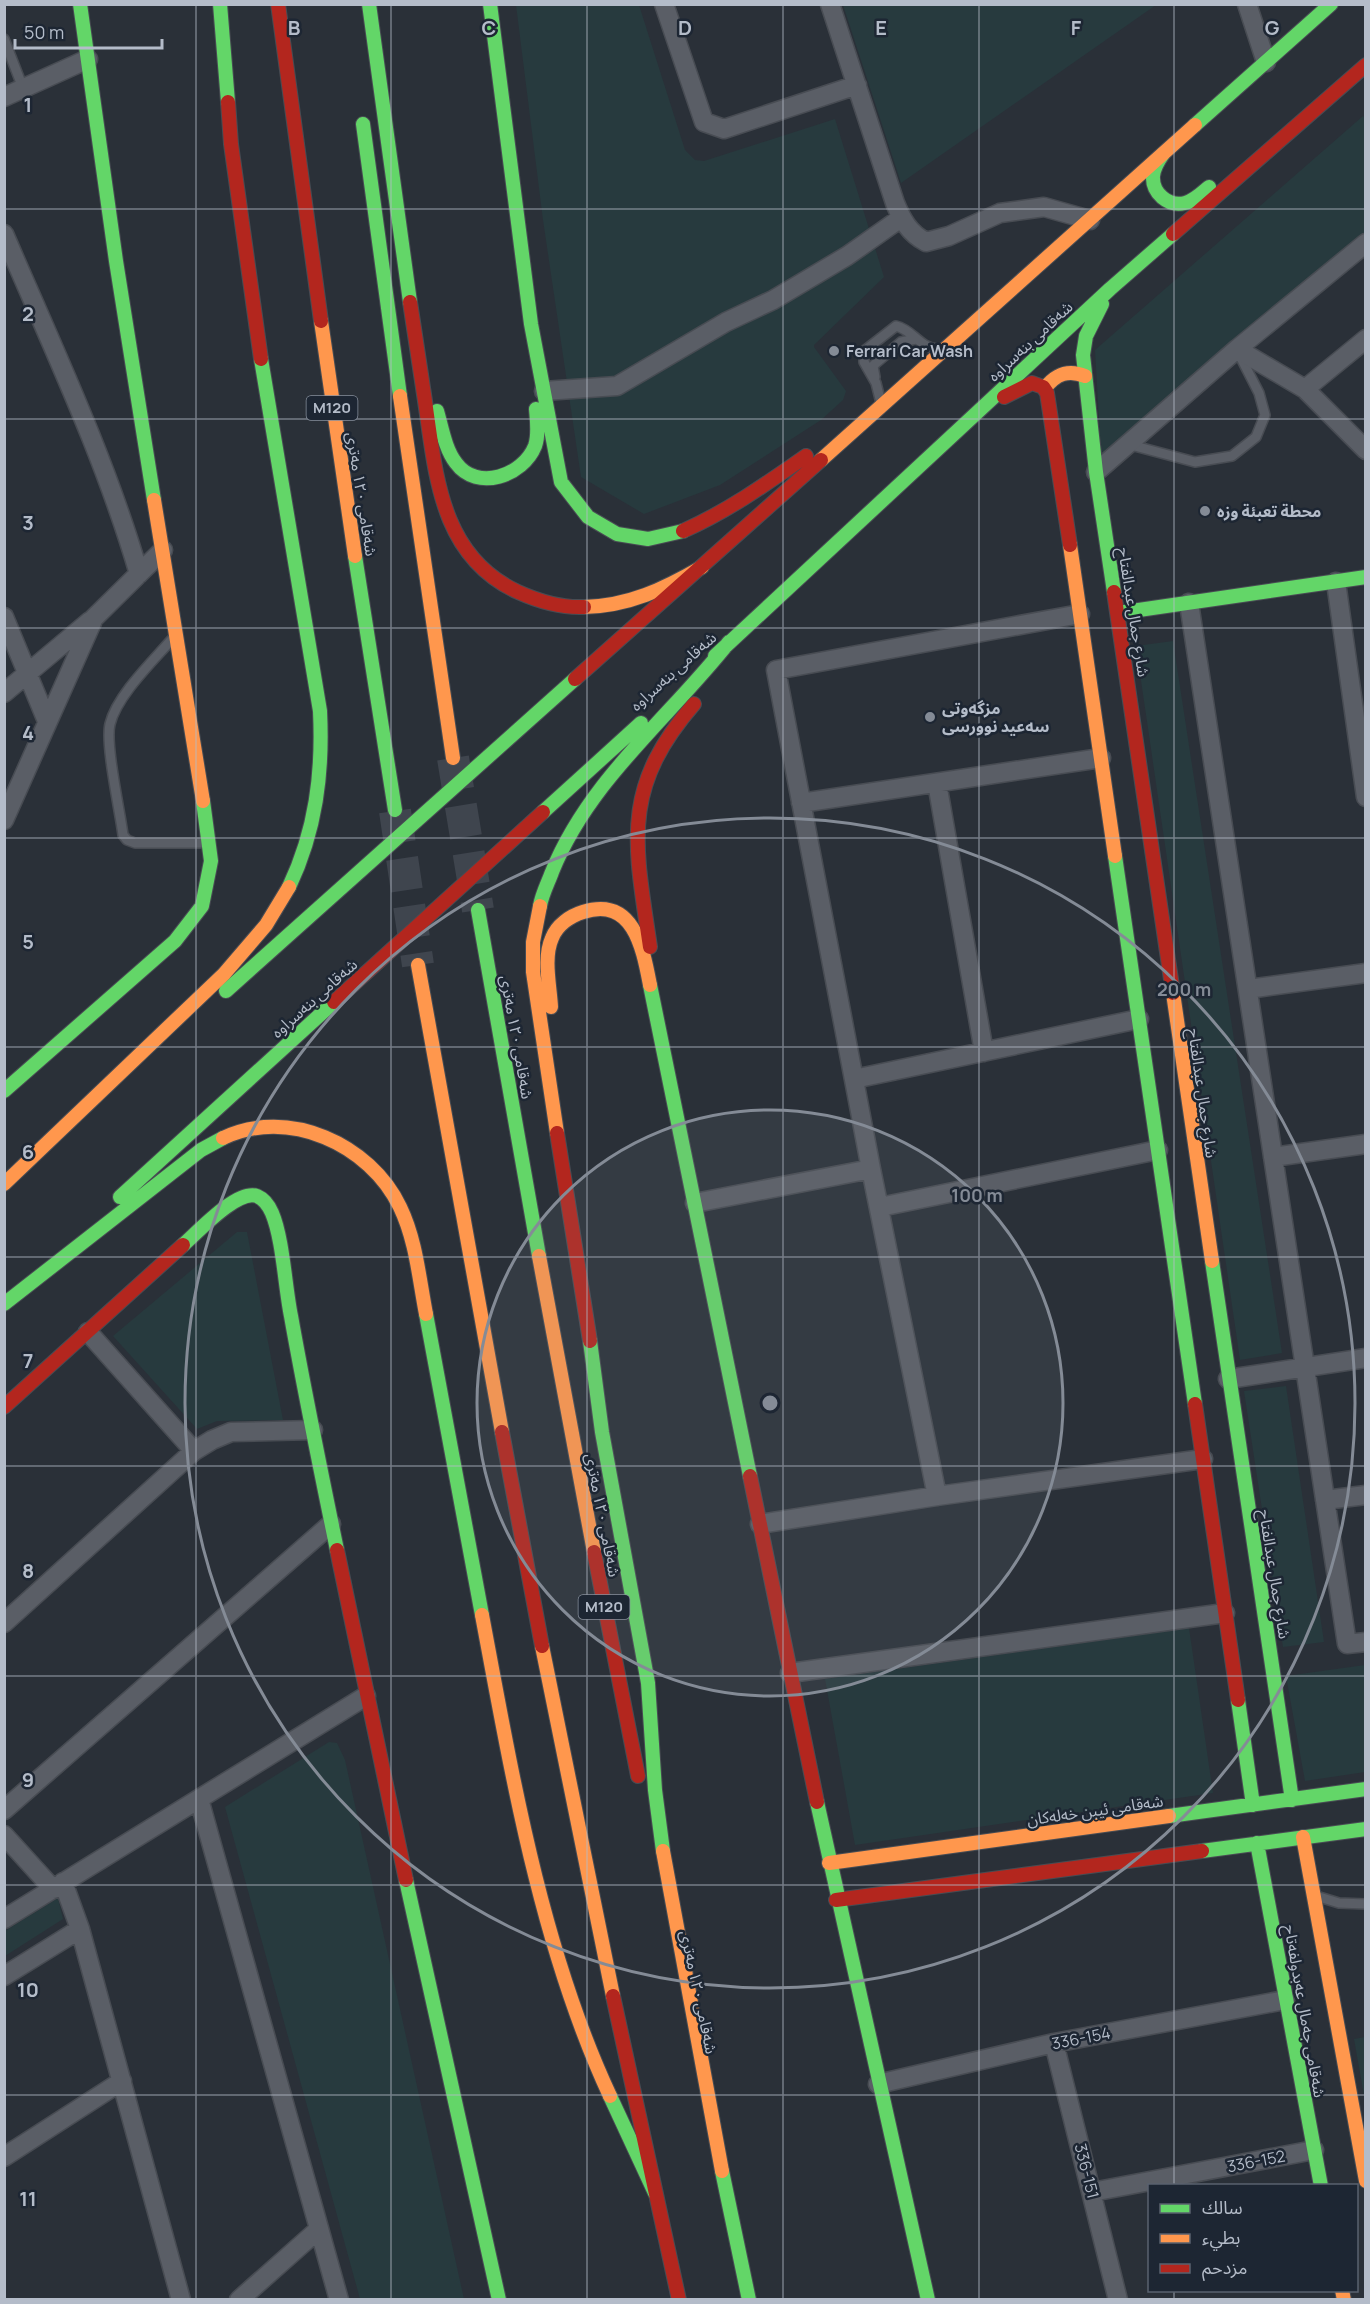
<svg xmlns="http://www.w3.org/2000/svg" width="1370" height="2304" viewBox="0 0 1370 2304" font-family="Manrope,'Noto Sans Arabic',sans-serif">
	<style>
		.green { fill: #273a3e }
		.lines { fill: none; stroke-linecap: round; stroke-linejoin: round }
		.highway-tunnel { stroke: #3f454e; stroke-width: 32; stroke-dasharray: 32 16; stroke-linecap: butt }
		.lane-casing { stroke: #484c53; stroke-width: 12 }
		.street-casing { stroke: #484c53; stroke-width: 21 }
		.fast-casing { stroke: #484c53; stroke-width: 16 }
		.slow-casing { stroke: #484c53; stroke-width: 16 }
		.jam-casing { stroke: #484c53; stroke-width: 16 }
		.lane { stroke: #5a5e66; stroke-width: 9 }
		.street { stroke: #5a5e66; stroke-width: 18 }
		.fast { stroke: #63d668; stroke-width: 14 }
		.slow { stroke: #ff974d; stroke-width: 14 }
		.jam { stroke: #b3261e; stroke-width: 14 }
		.grid { fill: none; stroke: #b4bcc9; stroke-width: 1.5; stroke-opacity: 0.55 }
		.ring { fill: none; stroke: #848b96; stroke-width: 3 }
		.poi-dot { fill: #848b96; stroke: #1d2633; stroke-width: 2 }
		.labels { text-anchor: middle; stroke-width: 5; stroke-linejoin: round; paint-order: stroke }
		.shield { fill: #1d2633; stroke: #878f9c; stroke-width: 1.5 }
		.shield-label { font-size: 15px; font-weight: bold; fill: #b4bcc9 }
		.street-label { font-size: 16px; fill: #b4bcc9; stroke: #1d2633 }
		.poi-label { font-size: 16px; font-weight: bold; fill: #b4bcc9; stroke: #1d2633; text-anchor: start }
		.grid-label { font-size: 20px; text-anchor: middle; font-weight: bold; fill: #b4bcc9; stroke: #1d2633; stroke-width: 5; stroke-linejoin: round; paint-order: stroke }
		.centre { fill: #848b96; stroke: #1d2633; stroke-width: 3 }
		.ring-label { font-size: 18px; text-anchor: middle; font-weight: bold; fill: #848b96; stroke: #1d2633; stroke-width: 5; stroke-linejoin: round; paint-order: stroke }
	</style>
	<rect width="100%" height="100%" fill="#2a3038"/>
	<path class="green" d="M516 5H639L685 150 695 160 704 161 835 119 884 277 814 345V347L846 391 843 400 821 420 720 485 644 514 581 477 543 220Z
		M843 5V4L1156 5 901 183Z
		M1363 116 1365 119V235L1101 454 1095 350Z
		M1173 641 1282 1353 1240 1360 1136 646Z
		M237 1232H247L283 1420 217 1421 197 1429 113 1336Z
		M1286 1386 1324 1642 1283 1647 1244 1391Z
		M1189 1628 1213 1793 855 1845 825 1679Z
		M1365 1665V1772L1305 1781 1286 1676Z
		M329 1742 337 1743 345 1760 464 2299H360L225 1807Z
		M58 1898 63 1919 5 1956V1931Z
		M1365 2037H1366L1365 2101 1354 2039Z"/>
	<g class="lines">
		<path class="highway-tunnel" d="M453 758 478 910
			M395 811 418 965"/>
		<g class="lane-casing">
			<path id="lane" d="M4 39 23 88
				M875 377 873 366 876 363 901 342 916 339
				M881 403 876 383 864 362V351L896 326C913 330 919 347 937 349
				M1127 444 1195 462 1232 456 1256 437 1265 415 1259 393 1239 354
				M173 638C154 660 117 695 110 724 105 744 120 811 123 835L127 840 135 843H208
				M1316 1896 1339 1903 1366 1904"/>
		</g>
		<g class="street-casing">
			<path id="street" d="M664 4 704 122 724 129 857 85
				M830 4 895 203C902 220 909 233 926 242L949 236 1000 213 1044 207 1090 220
				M1247 4 1266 62
				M4 97 88 59
				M4 234C52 346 105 457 139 574
				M1237 349 1305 389 1366 450
				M1305 389 1366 339
				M544 391 617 386 726 322 773 300 847 256 901 218
				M1096 472 1237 349 1366 243
				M1336 582 1366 797
				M1189 603 1347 1644 1366 1642
				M4 617 47 721
				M4 693 90 621
				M937 783 984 1052
				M801 803 1101 758
				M4 820 94 618 163 550
				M1248 989 1366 973
				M854 1079 1139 1019
				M1273 1157 1366 1144
				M695 1203 871 1169
				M880 1207 1158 1150
				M88 1332 194 1451
				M1228 1379 1366 1358
				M937 1496 871 1169 776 670 1080 614
				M1325 1500 1366 1495
				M760 1524 937 1496 1203 1459
				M4 1623 194 1451 212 1440 231 1432 313 1430
				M790 1673 1225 1613
				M199 1799 339 2300
				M4 1810 331 1524
				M4 1835 53 1889
				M63 1882 80 1929 181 2300
				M4 1919 366 1696
				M4 1976 80 1929
				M1054 2043 1118 2300
				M878 2084 1054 2043 1285 2000
				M4 2157 122 2081
				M1092 2192 1314 2150
				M239 2300 319 2229"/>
		</g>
		<g class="fast-casing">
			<path id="fast" d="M80 4 116 261 154 500
				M220 4 228 102
				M369 4 410 302
				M490 4 531 324 561 482 588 517 617 534 648 539 683 531
				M363 124 400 396
				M1195 125 1331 4
				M1163 154C1158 161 1154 167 1153 176 1152 193 1168 207 1185 203 1194 201 1202 193 1209 187
				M1102 304 1086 336 1083 355 1096 472 1114 592
				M261 359 320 711C323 773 316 830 289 887
				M437 411C442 428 445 449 456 463 477 492 523 476 535 446 539 435 537 421 536 409
				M355 556 395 810
				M1118 613 1366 577
				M715 656 1110 289 1173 234
				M543 812 641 723
				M1115 856 1195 1404
				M540 906C542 894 548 883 552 872 589 780 669 718 729 642
				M478 910 539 1256
				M650 985 750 1476
				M226 991 575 679
				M4 1091 175 941 202 906 211 861 203 801
				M120 1197 334 1002
				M183 1245C198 1232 237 1189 257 1196 264 1199 269 1206 272 1213 283 1239 285 1287 291 1316 305 1395 321 1472 337 1550
				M1212 1261 1292 1800
				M4 1304 201 1150 223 1138
				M426 1314 482 1615
				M590 1341 602 1432 648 1683 655 1790 663 1851
				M1238 1700 1253 1805
				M817 1802 928 2300
				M1169 1816 1366 1789
				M1257 1843 1321 2186
				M1202 1851 1366 1829
				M406 1880 499 2300
				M610 2096 655 2193
				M722 2171 749 2300"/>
		</g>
		<g class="slow-casing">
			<path id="slow" d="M321 321 355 556
				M1045 388C1056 374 1068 369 1085 376
				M400 396 453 758
				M821 460 1195 125
				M154 500 203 801
				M1070 545 1115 856
				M584 607C629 606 664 589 702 567
				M540 906 533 942V972L557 1133
				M418 965 502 1432
				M1173 993 1212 1261
				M551 1007C550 986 543 958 552 938 557 925 570 916 583 912 634 896 643 949 650 985
				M223 1138C288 1107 370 1144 400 1207 416 1240 419 1278 426 1314
				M4 1184 224 974 266 925 289 887
				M539 1256 594 1552
				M482 1615C512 1775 541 1948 610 2096
				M542 1646 613 1996
				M1303 1837 1366 2181
				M663 1851 722 2171
				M829 1863 1169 1816
				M1342 2290 1344 2300"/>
		</g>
		<g class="jam-casing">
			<path id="jam" d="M278 4 321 321
				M228 102 231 144 261 359
				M1173 234 1366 65
				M410 302C415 335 420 368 425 401 436 475 440 556 518 592 538 601 562 608 584 607
				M1004 397 1032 383 1043 387 1047 393 1070 545
				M683 531C728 511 766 484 806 456
				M1114 592 1173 993
				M575 679 821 460
				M650 947C635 844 620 789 694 704
				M334 1002 543 812
				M557 1133 590 1341
				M1195 1404 1238 1700
				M4 1407 183 1245
				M502 1432 542 1646
				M750 1476 817 1802
				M337 1550 406 1880
				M594 1552 638 1776
				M836 1900 1202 1851
				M613 1996 679 2300"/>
		</g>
		<use href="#lane" class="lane"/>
		<use href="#street" class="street"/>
		<use href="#fast" class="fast"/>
		<use href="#slow" class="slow"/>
		<use href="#jam" class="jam"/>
	</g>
	<path class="grid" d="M196 4V2300M391 4V2300M587 4V2300M783 4V2300M979 4V2300M1174 4V2186M4 209H1366M4 419H1366M4 628H1366M4 838H1366M4 1047H1366M4 1257H1366M4 1466H1366M4 1676H1366M4 1885H1366M4 2095H1366M1174 2290V2300"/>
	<circle cx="770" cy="1403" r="293" fill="#848b96" fill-opacity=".12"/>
	<g class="ring">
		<circle cx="770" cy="1403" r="293"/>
		<circle cx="770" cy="1403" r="585"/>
	</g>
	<g class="poi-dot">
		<circle cx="834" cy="351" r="6"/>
		<circle cx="1205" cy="511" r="6"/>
		<circle cx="930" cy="717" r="6"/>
	</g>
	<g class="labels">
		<g class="shield">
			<rect x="306.5" y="396" width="51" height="24" rx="4.5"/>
			<rect x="578.5" y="1595" width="51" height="24" rx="4.5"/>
		</g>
		<g class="shield-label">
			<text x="332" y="413">M120</text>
			<text x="604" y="1612">M120</text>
		</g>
		<g class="street-label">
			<text transform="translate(1030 341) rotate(-43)" y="6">شەقامی بنەسراوە</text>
			<text transform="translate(362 494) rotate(81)" y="6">شەقامی ١٢٠ مەتری</text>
			<text transform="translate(1134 612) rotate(81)" y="6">شارع جمال عبدالفتاح</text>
			<text transform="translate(673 671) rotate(-42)" y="6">شەقامی بنەسراوە</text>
			<text transform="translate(314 998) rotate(-42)" y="6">شەقامی بنەسراوە</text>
			<text transform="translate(517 1037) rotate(80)" y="6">شەقامی ١٢٠ مەتری</text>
			<text transform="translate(1203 1093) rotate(82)" y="6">شارع جمال عبدالفتاح</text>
			<text transform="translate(603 1515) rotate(79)" y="6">شەقامی ١٢٠ مەتری</text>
			<text transform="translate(1275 1574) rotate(81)" y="6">شارع جمال عبدالفتاح</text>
			<text transform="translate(1095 1810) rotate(-8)" y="6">شەقامی ئیبن خەلەکان</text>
			<text transform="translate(699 1992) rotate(78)" y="6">شەقامی ١٢٠ مەتری</text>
			<text transform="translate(1305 2011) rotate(80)" y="6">شەقامی جەمال عەبدولفەتاح</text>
			<text transform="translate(1081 2038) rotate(-11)" y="6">336-154</text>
			<text transform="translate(1256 2161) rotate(-11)" y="6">336-152</text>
			<text transform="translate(1087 2171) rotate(76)" y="6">336-151</text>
		</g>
		<g class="poi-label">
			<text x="846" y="357">Ferrari Car Wash</text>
			<text x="1217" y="517">محطة تعبئة وزه</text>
			<text x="942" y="714">مزگەوتی<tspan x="942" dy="18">سەعید نوورسی</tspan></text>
		</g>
	</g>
	<g class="grid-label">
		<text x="294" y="35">B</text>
		<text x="489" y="35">C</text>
		<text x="685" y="35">D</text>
		<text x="881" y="35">E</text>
		<text x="1076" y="35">F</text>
		<text x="1272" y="35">G</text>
		<text x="28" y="112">1</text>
		<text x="28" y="321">2</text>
		<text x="28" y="530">3</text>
		<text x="28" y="740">4</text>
		<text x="28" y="949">5</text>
		<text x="28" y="1159">6</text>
		<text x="28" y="1368">7</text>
		<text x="28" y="1578">8</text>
		<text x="28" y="1787">9</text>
		<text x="28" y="1997">10</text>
		<text x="28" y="2206">11</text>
	</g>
	<circle cx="770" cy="1403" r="9" class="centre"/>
	<g class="ring-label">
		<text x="1184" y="996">200 m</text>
		<text x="977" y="1202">100 m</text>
	</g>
	<rect width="1370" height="2304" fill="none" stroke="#b4bcc9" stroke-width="12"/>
	<rect x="1148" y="2184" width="210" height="108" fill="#1d2633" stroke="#59626f" stroke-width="1.5"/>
	<rect x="1160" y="2204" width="30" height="9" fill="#63d668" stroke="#59626f" stroke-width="1.5"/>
	<text x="1202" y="2214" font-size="18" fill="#b4bcc9">سالك</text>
	<rect x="1160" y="2234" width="30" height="9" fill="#ff974d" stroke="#59626f" stroke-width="1.5"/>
	<text x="1202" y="2244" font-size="18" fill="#b4bcc9">بطيء</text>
	<rect x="1160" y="2264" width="30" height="9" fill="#b3261e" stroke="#59626f" stroke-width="1.5"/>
	<text x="1202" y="2274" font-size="18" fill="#b4bcc9">مزدحم</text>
	<path d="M15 39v9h147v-9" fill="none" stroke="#b4bcc9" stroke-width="3"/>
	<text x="24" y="39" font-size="18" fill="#b4bcc9" stroke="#1d2633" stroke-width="4.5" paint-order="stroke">50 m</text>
</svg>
